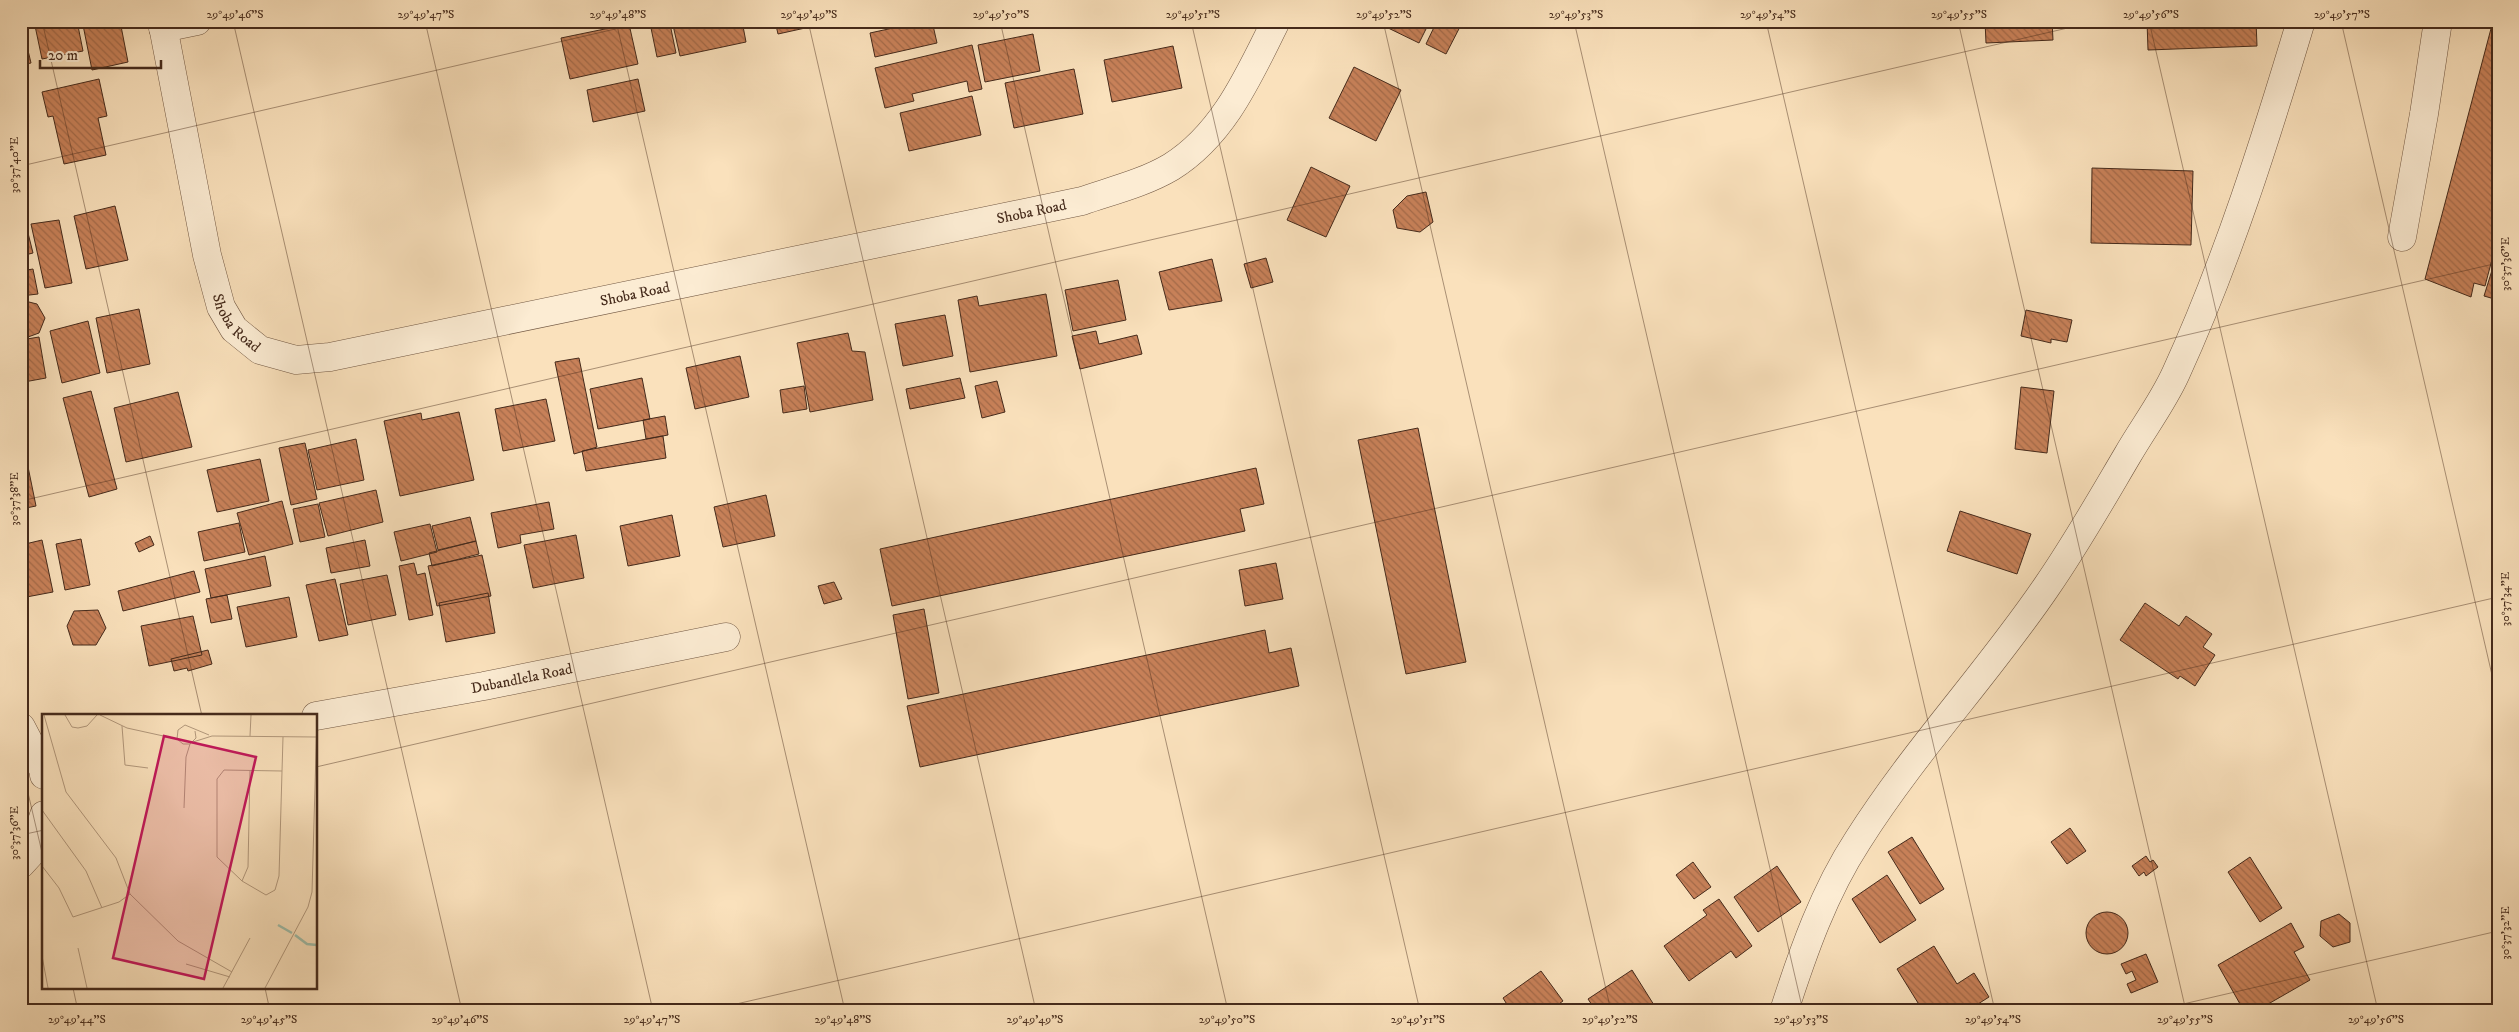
<svg xmlns="http://www.w3.org/2000/svg" width="2519" height="1032" viewBox="0 0 2519 1032" font-family="'IM FELL DW Pica',serif">
	<style>
		.building { fill: url(#building-back-hatch); stroke: #452a1b }
		.lines { fill: none; stroke-linecap: round; stroke-linejoin: round }
		.minor-casing { stroke: #725843; stroke-width: 29 }
		.minor { stroke: #fcecd3; stroke-width: 28 }
		.ticks { fill: none; stroke: #452a1b; stroke-width: 1; stroke-opacity: 0.45 }
		.labels { text-anchor: middle; stroke-width: 5; stroke-linejoin: round; paint-order: stroke }
		.street-label { font-size: 15px; fill: #452a1b; stroke: #fcecd3 }
		.inset-river { fill: none; stroke: #9fbeab; stroke-width: 2.5 }
		.inset-road { fill: none; stroke: #b2987c; stroke-width: 1 }
		.view { fill: #c2185b; fill-opacity: 0.15; stroke: #c2185b; stroke-width: 2.5 }
		.inset-edge { fill: none; stroke: #452a1b; stroke-width: 2.5 }
		.neatline { fill: none; stroke: #452a1b; stroke-width: 2 }
		.ticks-label { font-size: 12px; text-anchor: middle; fill: #452a1b }
	</style>
	<defs>
		<pattern id="building-back-hatch" width="6" height="6" patternUnits="userSpaceOnUse" patternTransform="scale(1.25)"><rect width="6" height="6" fill="#c88159"/><path d="M-1 5l2 2M0 0l6 6M5-1l2 2" fill="none" stroke="#a46a49"/></pattern>
	</defs>
	<rect width="100%" height="100%" fill="#fae1bc"/>
	<filter id="stains"><feTurbulence type="fractalNoise" baseFrequency=".004" numOctaves="4"/><feColorMatrix values="0 0 0 0 .2 0 0 0 0 .09 0 0 0 0 .02 0 0 0 .5 -.17"/></filter>
	<radialGradient id="worn" r=".72"><stop offset=".6" stop-color="#630" stop-opacity="0"/><stop offset="1" stop-color="#630" stop-opacity=".3"/></radialGradient>
	<path class="building" d="M21 21 31 63 21 65Z
		M34 21H77L83 51 42 59Z
		M100 21H120L128 62 92 70 83 25Z
		M672 21H742L746 42 680 56Z
		M775 21H837L778 34Z
		M925 21H932L937 43 875 57 870 33Z
		M1383 21H1430L1419 43 1382 25Z
		M1437 21H1463L1446 54 1426 44Z
		M1985 21H2052L2053 40 1986 43Z
		M2147 21H2256L2257 46 2148 50Z
		M2493 21H2498V237L2485 286 2474 283 2471 297 2425 279Z
		M629 24 638 64 570 79 561 38Z
		M670 24 676 53 657 57 651 28Z
		M1033 34 1040 71 985 82 978 45Z
		M972 45 982 89 969 92 967 81 912 94 914 101 885 108 875 68Z
		M1173 46 1182 88 1112 102 1104 60Z
		M1354 67 1401 90 1376 141 1329 118Z
		M1074 69 1083 114 1014 128 1005 83Z
		M99 79 107 116 98 118 106 155 64 164 53 116 48 117 42 92Z
		M638 79 645 111 593 122 587 90Z
		M972 96 981 135 909 151 900 113Z
		M1311 167 1350 186 1326 237 1287 220Z
		M2092 168 2193 171 2191 245 2091 243Z
		M1426 192 1433 222 1420 232 1397 228 1393 210 1407 196Z
		M115 206 128 260 86 269 74 216Z
		M59 220 72 283 45 288 31 224Z
		M28 233 33 253 21 256V234Z
		M1266 258 1273 282 1251 288 1244 264Z
		M1212 259 1222 301 1169 310 1159 272Z
		M2493 267 2498 268V300L2484 296Z
		M33 269 38 294 21 296V271Z
		M1118 280 1126 320 1073 331 1065 290Z
		M1046 294 1057 356 970 372 958 300 977 296 979 306Z
		M25 301 37 304 45 318 39 333 28 337 21 336V302Z
		M139 309 150 364 107 373 96 318Z
		M2026 310 2072 320 2067 342 2051 339V343L2021 336Z
		M945 315 953 356 903 366 895 324Z
		M88 321 100 373 62 383 50 331Z
		M1096 331 1099 344 1137 335 1142 354 1080 369 1072 336Z
		M848 333 852 351 865 352 873 400 810 412 797 343Z
		M39 337 46 378 24 382 21 365V340Z
		M740 356 749 397 695 409 686 368Z
		M579 358 597 447 574 454 555 362Z
		M642 378 650 419 598 429 590 389Z
		M960 378 965 398 910 409 906 389Z
		M997 381 1005 412 982 418 975 386Z
		M804 386 807 409 783 413 780 390Z
		M2021 387 2054 391 2047 453 2015 449Z
		M91 391 117 489 89 497 63 398Z
		M178 392 192 447 126 462 114 408Z
		M546 399 555 441 503 451 495 409Z
		M459 412 474 480 400 496 384 421 421 413 422 420Z
		M665 416 668 435 646 439 643 420Z
		M1418 428 1466 662 1406 674 1358 440Z
		M663 436 666 458 586 471 582 451Z
		M356 439 364 480 317 490 308 450Z
		M305 443 317 499 291 505 279 448Z
		M21 452H25L36 506 21 509Z
		M260 459 269 501 217 512 207 470Z
		M1256 468 1264 504 1240 509 1245 531 892 606 880 549Z
		M376 490 383 522 328 536 319 503Z
		M766 495 775 536 723 547 714 507Z
		M282 501 293 544 249 555 237 513Z
		M549 502 554 529 520 535 521 543 498 548 491 513Z
		M318 504 325 537 300 542 293 509Z
		M1960 511 2031 534 2017 574 1947 551Z
		M672 515 680 556 628 566 620 526Z
		M470 517 476 541 438 550 432 526Z
		M239 523 245 552 204 561 198 532Z
		M430 524 437 552 401 561 394 532Z
		M576 535 584 578 533 588 524 545Z
		M150 536 154 545 139 552 135 543Z
		M81 539 90 585 65 590 56 544Z
		M42 540 53 592 21 598V545Z
		M365 540 370 566 331 573 326 548Z
		M476 541 479 554 432 566 429 553Z
		M482 555 491 596 437 606 428 566Z
		M265 556 271 586 211 598 205 569Z
		M414 563 417 575 425 573 433 615 409 620 399 566Z
		M1276 563 1283 599 1245 606 1239 570Z
		M194 571 200 592 123 611 118 591Z
		M387 575 396 615 348 625 340 584Z
		M335 579 348 635 319 641 306 585Z
		M834 582 842 599 824 604 818 586Z
		M488 593 495 633 446 642 439 603Z
		M227 595 232 619 211 623 206 599Z
		M289 597 297 637 246 647 237 607Z
		M2145 603 2179 626 2186 616 2212 634 2203 647 2215 655 2195 686 2180 676 2178 679 2120 640Z
		M924 609 939 693 908 699 893 615Z
		M98 610 106 628 96 645H73L67 626 74 611Z
		M193 616 202 655 149 666 141 626Z
		M1265 630 1269 653 1291 648 1299 686 920 767 907 706Z
		M208 650 212 664 188 671 187 668 174 671 171 659Z
		M2070 828 2086 851 2067 864 2051 842Z
		M1912 837 1944 889 1920 904 1888 852Z
		M2146 856 2150 862 2153 860 2158 867 2146 876 2144 872 2139 876 2132 866Z
		M2250 857 2282 908 2260 922 2228 872Z
		M1693 862 1711 887 1694 899 1676 875Z
		M1777 866 1801 902 1758 932 1734 897Z
		M1887 875 1916 920 1880 943 1852 899Z
		M1719 899 1752 946 1736 958 1731 951 1689 981 1664 946 1707 915 1703 910Z
		M2086 933a21 21 0 1 1 42 0a21 21 0 1 1-42 0Z
		M2339 914 2350 923V942L2333 947 2320 936 2321 921Z
		M2291 923 2304 947 2294 952 2310 980 2256 1011H2244L2218 965Z
		M1934 946 1957 984 1974 973 1989 997 1967 1011H1923L1897 969Z
		M2146 954 2158 982 2131 993 2127 984 2136 980 2132 971 2126 974 2121 964Z
		M1632 970 1654 1005 1646 1011H1596L1588 999Z
		M1541 971 1563 1001 1549 1011H1511L1503 998Z"/>
	<g class="lines">
		<g class="minor-casing">
			<g id="minor">
				<path id="s1" d="M162 21 207 255 221 307 234 329 260 350 296 360 330 357 1082 201C1111 191 1144 183 1171 167 1224 134 1249 75 1276 21"/>
				<path d="M163 28 197 21"/>
				<path d="M2402 237 2424 114 2438 21"/>
				<path id="s2" d="M316 716 484 686 726 637"/>
				<path d="M21 727 43 769 44 775"/>
				<path d="M21 864 32 852 44 815"/>
				<path d="M1784 1011C1803 952 1824 892 1858 840 1915 750 1988 673 2047 586 2076 544 2101 500 2127 456 2143 428 2163 402 2176 373 2228 259 2265 141 2301 21"/>
			</g>
		</g>
		<use href="#minor" class="minor"/>
	</g>
	<path class="ticks" d="M42 21 202 716M233 21 462 1011M425 21 653 1011M616 21 845 1011M808 21 1036 1011M1000 21 1228 1011M1191 21 1420 1011M1383 21 1611 1011M1574 21 1803 1011M1766 21 1995 1011M1958 21 2186 1011M2149 21 2378 1011M2341 21 2498 701M21 166 650 21M21 501 2098 21M21 763 44 861M316 767 2498 263M21 835 44 830M73 988 78 1011M265 988 270 1011M706 1011 2498 597M2153 1011 2498 931"/>
	<g class="labels">
		<g class="street-label">
			<text dy="5" stroke="none"><textPath href="#s1" startOffset="1139">Shoba Road</textPath></text>
			<text dy="5" stroke="none"><textPath href="#s1" startOffset="734">Shoba Road</textPath></text>
			<text dy="5" stroke="none"><textPath href="#s1" startOffset="314">Shoba Road</textPath></text>
			<text dy="5" stroke="none"><textPath href="#s2" startOffset="209">Dubandlela Road</textPath></text>
		</g>
	</g>
	<g transform="translate(42 714)">
		<rect width="275" height="275" fill="#fae1bc"/>
		<path class="inset-river" d="M236 211 250 219M253 221 265 230 275 231"/>
		<path class="inset-road" d="M23 1 30 13 36 14 45 12 55 1M58 1 85 14 135 25M80 12 83 51 106 54M153 17 154 24 148 30H141L135 25 136 16 143 11 167 21M208 22 209 1M151 28 170 22 274 23M240 57 182 56 175 65V143L200 167 224 181 233 176 237 162 241 23M142 94 144 43 148 30M0 96 44 157 60 194M0 152 17 174 31 203 77 188 88 180 74 144 24 78 2 1M200 167 206 153 208 57M88 180 136 227 190 258M36 234 45 274M0 242 6 274M144 250 188 263M181 274 208 224M223 274 266 193 270 178 275 2"/>
		<path class="view" d="M122 22 214 43 162 265 71 244Z"/>
		<rect width="275" height="275" class="inset-edge"/>
	</g>
	<rect width="2519" height="1032" fill="none" stroke="#fae1bc" stroke-width="55"/>
	<path d="M40 60v8h121v-8" fill="none" stroke="#452a1b" stroke-width="2.5"/>
	<text x="48" y="60" font-size="15" fill="#452a1b" stroke="#fcecd3" stroke-width="4" paint-order="stroke">20 m</text>
	<rect x="28" y="28" width="2464" height="976" class="neatline"/>
	<g class="ticks-label">
		<text x="235" y="18">29°49'46"S</text>
		<text x="426" y="18">29°49'47"S</text>
		<text x="618" y="18">29°49'48"S</text>
		<text x="809" y="18">29°49'49"S</text>
		<text x="1001" y="18">29°49'50"S</text>
		<text x="1193" y="18">29°49'51"S</text>
		<text x="1384" y="18">29°49'52"S</text>
		<text x="1576" y="18">29°49'53"S</text>
		<text x="1768" y="18">29°49'54"S</text>
		<text x="1959" y="18">29°49'55"S</text>
		<text x="2151" y="18">29°49'56"S</text>
		<text x="2342" y="18">29°49'57"S</text>
		<text transform="translate(14 165) rotate(-90)" y="4">30°37'40"E</text>
		<text transform="translate(2505 264) rotate(-90)" y="4">30°37'36"E</text>
		<text transform="translate(14 499) rotate(-90)" y="4">30°37'38"E</text>
		<text transform="translate(2505 599) rotate(-90)" y="4">30°37'34"E</text>
		<text transform="translate(14 833) rotate(-90)" y="4">30°37'36"E</text>
		<text transform="translate(2505 933) rotate(-90)" y="4">30°37'32"E</text>
		<text x="77" y="1023">29°49'44"S</text>
		<text x="269" y="1023">29°49'45"S</text>
		<text x="460" y="1023">29°49'46"S</text>
		<text x="652" y="1023">29°49'47"S</text>
		<text x="843" y="1023">29°49'48"S</text>
		<text x="1035" y="1023">29°49'49"S</text>
		<text x="1227" y="1023">29°49'50"S</text>
		<text x="1418" y="1023">29°49'51"S</text>
		<text x="1610" y="1023">29°49'52"S</text>
		<text x="1801" y="1023">29°49'53"S</text>
		<text x="1993" y="1023">29°49'54"S</text>
		<text x="2185" y="1023">29°49'55"S</text>
		<text x="2376" y="1023">29°49'56"S</text>
	</g>
	<rect width="100%" height="100%" filter="url(#stains)"/>
	<rect width="100%" height="100%" fill="url(#worn)"/>
</svg>
